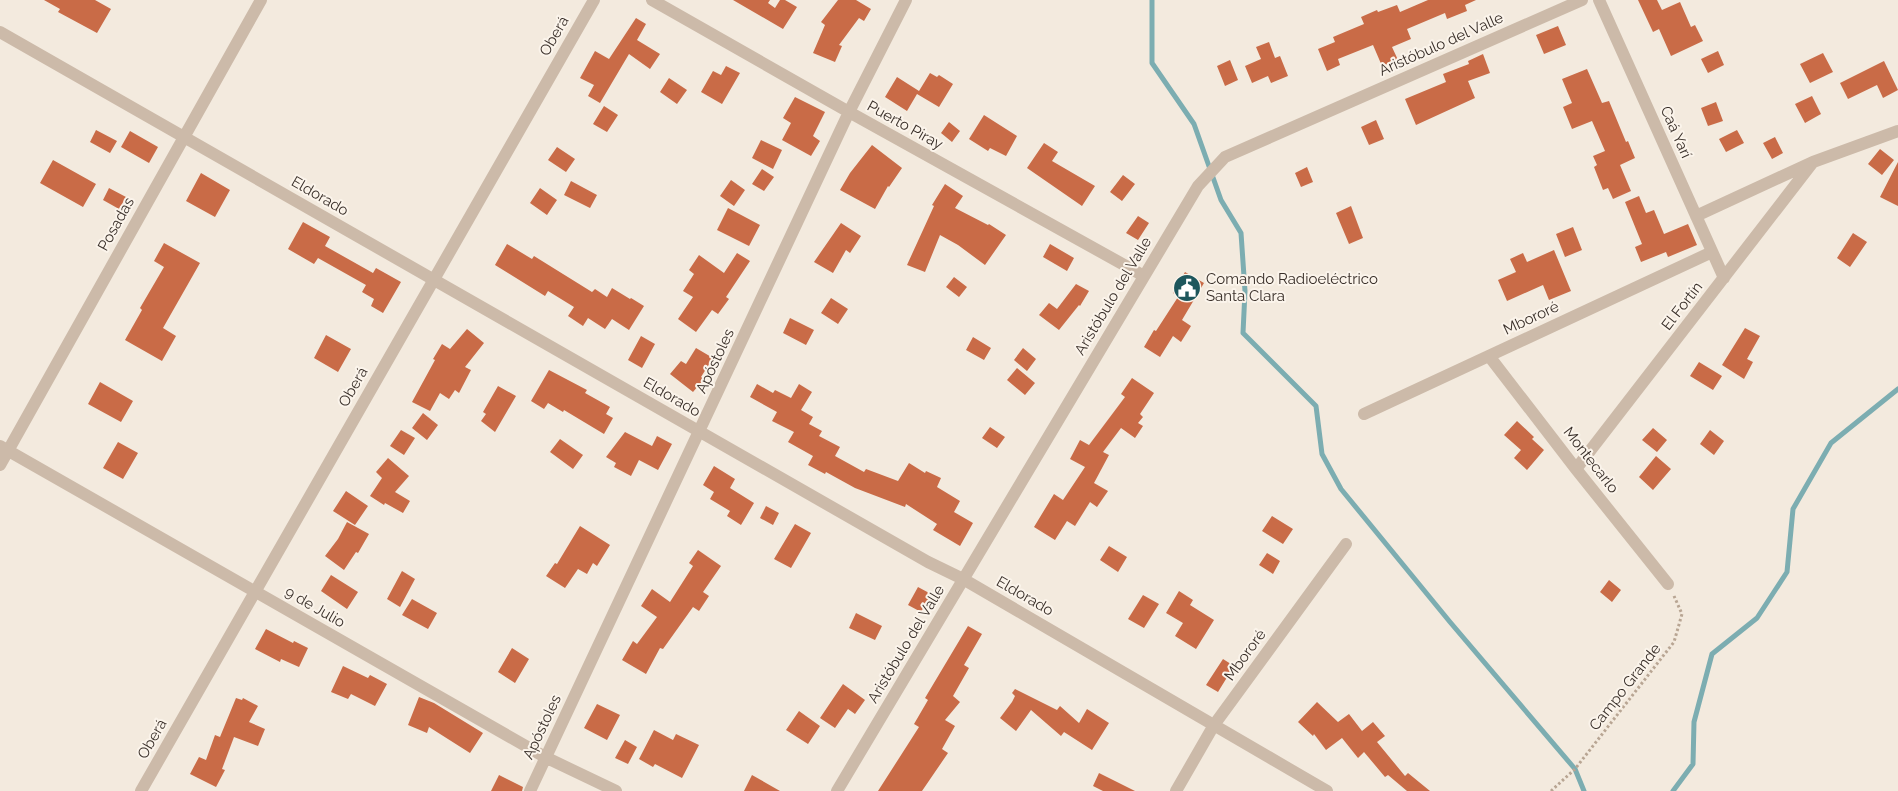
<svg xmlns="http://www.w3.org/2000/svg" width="1898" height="791" viewBox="0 0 1898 791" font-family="Raleway,sans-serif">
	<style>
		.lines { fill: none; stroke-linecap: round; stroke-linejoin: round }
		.stream { stroke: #7cadb1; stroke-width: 5 }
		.building { fill: #c96b47 }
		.path { stroke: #b8a593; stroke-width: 3; stroke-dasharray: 2.5 2.5; stroke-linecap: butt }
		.minor { stroke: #ccbaa9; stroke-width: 12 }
		.labels { text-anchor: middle; stroke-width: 4; stroke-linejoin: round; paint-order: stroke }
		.street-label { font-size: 15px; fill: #392f29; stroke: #fbf4eb }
		.poi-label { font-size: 15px; fill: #392f29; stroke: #fbf4eb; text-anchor: start }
	</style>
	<rect width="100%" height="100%" fill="#f3eade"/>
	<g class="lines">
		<path class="stream" d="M1152 0V63L1194 124 1221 200 1241 233 1245 291 1243 333 1316 406 1322 454 1341 489 1450 622 1575 769 1584 791
			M1673 791 1693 764 1694 722 1712 654 1757 618 1787 572 1793 509 1831 443 1898 389"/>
	</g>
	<path class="building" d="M44 0H95L111 9 97 33 58 12 60 9Z
		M733 0H770L768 3 775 8 780 0H785L797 7 783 29Z
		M838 0H856L871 9 864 21 859 18 839 45 842 46 835 62 813 53 825 25 821 22Z
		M1428 0H1476L1465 5 1467 11 1447 19 1445 13 1407 29 1411 39 1392 47 1398 60 1382 66 1373 45 1338 59 1340 65 1327 71 1318 49 1335 42 1333 37 1364 24 1361 17 1377 10 1378 12 1397 5 1400 12Z
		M1638 0H1657L1662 10 1680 2 1691 27 1695 25 1703 41 1671 56 1659 29 1653 32Z
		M636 18 646 24 637 40 660 54 650 69 629 54 600 103 588 96 594 85 580 78 595 51 609 59Z
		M1558 26 1566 45 1544 54 1536 35Z
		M1269 42 1275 58 1280 56 1288 76 1271 83 1268 76 1252 83 1245 66 1261 59 1256 47Z
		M1718 51 1724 65 1708 73 1701 59Z
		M1823 53 1833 72 1810 83 1800 64Z
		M1483 54 1490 73 1468 81 1475 98 1416 125 1405 99 1446 82 1443 74 1469 64 1468 61Z
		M1230 60 1238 80 1225 86 1217 66Z
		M1884 61 1898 90 1883 98 1877 85 1848 99 1840 83Z
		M726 66 740 73 722 104 701 92 713 71 721 75Z
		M1587 69 1602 103 1609 101 1626 142 1628 141 1635 158 1620 165 1631 191 1613 199 1608 188 1603 190 1594 167 1597 165 1593 156 1605 151 1592 121 1572 129 1563 107 1572 103 1562 79Z
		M930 73 937 77 939 75 953 84 939 107 917 94 907 111 885 97 897 77 919 91Z
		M669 78 687 90 677 104 660 92Z
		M1812 96 1821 114 1805 123 1795 104Z
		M795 97 825 112 813 136 820 141 811 156 782 140 791 123 783 118Z
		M1716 102 1723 121 1708 126 1701 108Z
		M604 106 618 115 607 132 593 124Z
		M984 115 1017 136 1006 156 990 148 988 151 969 139Z
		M1376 120 1384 139 1369 145 1361 127Z
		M949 122 960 131 952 142 941 133Z
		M96 130 117 141 110 153 90 142Z
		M1737 130 1744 143 1726 152 1719 139Z
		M130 131 158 147 149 163 121 147Z
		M1775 137 1783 153 1772 159 1763 143Z
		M761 140 782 150 773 169 752 158Z
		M1044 143 1058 152 1052 161 1095 186 1082 206 1027 168Z
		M872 145 902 168 889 187 888 186 875 209 840 190 850 173Z
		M557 147 575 159 566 172 548 160Z
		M1880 149 1894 160 1882 175 1868 164Z
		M53 160 96 184 83 207 40 183Z
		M1898 162V206L1880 197Z
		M1307 167 1313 182 1301 187 1295 173Z
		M762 169 774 177 764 191 752 184Z
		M201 173 230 190 215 217 186 201Z
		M1123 175 1135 184 1122 201 1110 192Z
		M731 180 745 190 734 206 720 196Z
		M571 181 597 195 590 208 564 195Z
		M945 184 963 196 955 208 988 225 989 224 1006 235 985 265 958 245 940 235 925 272 907 265 934 206 932 205Z
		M109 188 126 197 119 209 103 200Z
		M540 188 557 200 547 215 530 203Z
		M1639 196 1646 213 1654 210 1664 234 1688 224 1697 245 1668 257 1666 252 1641 262 1635 247 1642 244 1625 202Z
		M1351 206 1363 238 1349 244 1336 213Z
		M728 208 760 225 749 246 717 230Z
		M1138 216 1149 223 1138 240 1126 233Z
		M303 222 330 237 325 246 373 273 376 268 401 282 383 313 371 306 374 299 362 292 366 285 318 258 314 264 288 249Z
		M841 223 861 236 850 253 846 250 833 273 814 262Z
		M1573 227 1582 250 1565 257 1556 234Z
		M1853 233 1867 242 1850 267 1837 258Z
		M164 243 200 263 163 328 176 336 162 361 125 340 142 310 140 308 164 267 154 261Z
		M507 244 532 259 534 256 592 292 595 289 607 297 612 288 630 299 631 298 644 306 629 330 612 319 605 329 588 318 583 326 568 316 574 307 548 291 545 296 495 265Z
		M1050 244 1074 258 1067 271 1043 257Z
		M1554 250 1571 291 1549 300 1543 285 1507 301 1498 280 1516 272 1510 259 1523 253 1527 262Z
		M737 253 750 261 726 297 729 299 718 314 712 310 696 332 678 319 693 297 683 291 694 274 689 270 699 255 724 273Z
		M1185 272 1204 283 1182 320 1191 326 1181 342 1173 336 1160 357 1144 347 1154 330 1156 331 1178 297 1173 293Z
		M954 277 967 287 959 297 946 287Z
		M1076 284 1089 291 1080 306 1079 305 1059 330 1039 315 1049 303 1057 309Z
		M831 298 848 309 838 324 821 313Z
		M790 318 814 330 806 345 783 333Z
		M1745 328 1760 336 1747 359 1753 362 1744 379 1722 365Z
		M467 329 484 343 465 367 471 370 459 393 455 390 449 399 440 393 430 411 412 402 435 360 433 359 442 344 450 349Z
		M326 335 351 349 338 372 314 358Z
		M641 336 655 344 642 368 628 360Z
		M973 337 991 348 984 360 966 350Z
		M696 348 713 358 701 377 704 379 693 392 670 374 681 361 686 364Z
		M1023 348 1036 359 1027 371 1014 360Z
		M1699 362 1722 376 1713 390 1690 376Z
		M1017 368 1035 383 1025 395 1007 380Z
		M549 370 587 390 585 393 610 407 606 414 613 418 604 434 564 410 563 412 548 403 544 409 531 401Z
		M1132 378 1154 393 1140 414 1143 417 1138 423 1143 426 1135 438 1121 428 1103 452 1109 455 1094 483 1108 491 1097 507 1090 502 1075 526 1067 521 1055 540 1034 527 1054 494 1063 500 1085 467 1070 459 1080 440 1089 445 1125 397 1121 394Z
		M100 382 133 401 121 422 88 404Z
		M757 384 773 393 775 390 791 398 799 384 812 392 801 410 813 417 809 424 822 431 819 436 840 447 835 456 864 472 866 469 898 481 909 463 925 473 926 471 941 478 937 487 960 501 954 512 973 523 960 546 933 530 937 524 906 504 905 507 855 488 826 472 825 474 808 465 813 456 788 442 794 432 772 421 777 412 750 397Z
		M498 386 516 396 495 432 481 421 486 414 483 412Z
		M423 413 438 425 427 440 412 428Z
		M1517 421 1534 437 1532 439 1544 450 1527 470 1514 458 1521 450 1504 435Z
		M990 427 1005 437 997 448 982 438Z
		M1653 428 1667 440 1657 452 1642 440Z
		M401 430 415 438 404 455 390 446Z
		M1710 430 1724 441 1714 455 1700 444Z
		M625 432 652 446 657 436 672 444 658 470 639 460 631 476 614 467 616 463 606 457Z
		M560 439 583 455 573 469 550 452Z
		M118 442 138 453 123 479 103 468Z
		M1656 456 1671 469 1653 490 1639 477Z
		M388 458 409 476 395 492 410 501 403 513 385 503 384 505 370 496 382 478 376 472Z
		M714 466 735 479 730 488 754 503 741 525 727 516 730 511 710 499 714 492 703 485Z
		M346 491 368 506 355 525 333 511Z
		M766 506 779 513 773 525 760 518Z
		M1272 516 1293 529 1283 544 1262 531Z
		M347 522 369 534 358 553 356 552 344 570 325 556 338 539Z
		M795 524 811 533 791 568 774 559Z
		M580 526 610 545 597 566 593 563 587 574 578 569 565 588 546 576 555 563 557 564Z
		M1109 546 1127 557 1118 572 1100 560Z
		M698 550 721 566 703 592 709 596 699 611 693 607 663 649 660 648 646 674 622 660 633 641 637 644 657 617 641 606 652 589 670 602 693 566 689 563Z
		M1267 553 1280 561 1273 574 1259 565Z
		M402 571 415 579 400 607 387 599Z
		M331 575 358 592 347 609 321 591Z
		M1609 580 1621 590 1612 602 1600 592Z
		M918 587 931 594 921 612 908 605Z
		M1179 591 1193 600 1190 605 1214 620 1196 649 1175 636 1183 623 1166 613Z
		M1143 595 1159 604 1144 628 1128 619Z
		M412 599 437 613 428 629 402 615Z
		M856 613 882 626 875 640 849 628Z
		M968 626 982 634 964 665 969 668 953 696 960 702 945 720 955 726 942 749 948 753 922 791H878L919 727 914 724 928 700 925 698Z
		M266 629 293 643 294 641 308 648 299 667 281 659 280 662 255 649Z
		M512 648 529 659 515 683 498 672Z
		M1223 659 1234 666 1218 692 1206 685Z
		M343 666 368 678 370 675 387 684 375 706 351 694 348 699 331 692Z
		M843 684 865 700 855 714 848 709 835 728 820 718Z
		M1015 689 1057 710 1060 706 1079 723 1087 709 1109 723 1092 750 1064 732 1061 736 1031 710 1016 731 1000 718 1012 702 1015 696 1012 693Z
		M419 697 434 703 483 733 470 753 429 727 427 733 408 725Z
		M236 698 242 700 243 698 258 706 249 722 265 729 258 746 234 737 222 769 225 770 216 787 190 774 199 757 206 760 215 735 220 737Z
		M1317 702 1338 722 1349 714 1362 731 1373 722 1385 736 1377 742 1405 776 1408 773 1430 791H1407L1388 775 1385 777 1364 752 1358 758 1342 738 1326 750 1314 734 1313 736 1298 722Z
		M597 704 620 715 607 740 584 728Z
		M799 711 820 726 808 744 786 730Z
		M654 730 673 740 676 734 699 745 682 778 655 764 653 767 639 759Z
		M625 740 637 747 628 764 615 758Z
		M1099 773 1135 791H1103L1093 786Z
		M499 775 523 787 522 791H491Z
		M752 775 780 791H744Z"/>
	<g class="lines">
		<path class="path" d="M1551 791 1575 769 1674 642 1682 614 1674 596"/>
		<path class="minor" d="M652 0 849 112 1144 276
			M1599 0 1724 278
			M0 32 928 562 963 579 1327 791
			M1696 216 1813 162 1898 131
			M1489 356 1576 469 1668 584
			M1364 414 1712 252
			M0 446 545 757 616 791
			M0 465 261 0
			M1576 469 1813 162
			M141 791 594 0
			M530 791 849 112 906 0
			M837 791 1198 186 1225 157 1582 0
			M1176 791 1214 725 1346 544"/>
	</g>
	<defs>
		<g id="civic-disc" transform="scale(1.4375)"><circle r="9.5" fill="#1d565c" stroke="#fbf4eb"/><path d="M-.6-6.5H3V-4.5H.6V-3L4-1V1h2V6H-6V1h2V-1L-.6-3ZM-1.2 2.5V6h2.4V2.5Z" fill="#fff"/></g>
	</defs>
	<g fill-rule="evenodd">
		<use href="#civic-disc" x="1187" y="288"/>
	</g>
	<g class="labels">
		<g class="street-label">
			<text transform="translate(554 36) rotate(-60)" y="5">Oberá</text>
			<text transform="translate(1441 44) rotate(-24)" y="5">Aristóbulo del Valle</text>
			<text transform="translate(905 125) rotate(29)" y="5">Puerto Piray</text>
			<text transform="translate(1676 132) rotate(66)" y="5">Caá Yarí</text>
			<text transform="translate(320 196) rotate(30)" y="5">Eldorado</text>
			<text transform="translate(116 224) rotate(-61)" y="5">Posadas</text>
			<text transform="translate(1113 296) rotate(-59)" y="5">Aristóbulo del Valle</text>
			<text transform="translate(1682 306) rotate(-52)" y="5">El Fortín</text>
			<text transform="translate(1531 318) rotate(-25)" y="5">Mbororé</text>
			<text transform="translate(715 361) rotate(-65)" y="5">Apóstoles</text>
			<text transform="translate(353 387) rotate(-60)" y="5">Oberá</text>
			<text transform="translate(672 397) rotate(30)" y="5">Eldorado</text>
			<text transform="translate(1591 460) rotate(52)" y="5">Montecarlo</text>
			<text transform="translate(1025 596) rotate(30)" y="5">Eldorado</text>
			<text transform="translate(315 607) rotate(30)" y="5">9 de Julio</text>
			<text transform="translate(906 644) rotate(-59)" y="5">Aristóbulo del Valle</text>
			<text transform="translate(1245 655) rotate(-54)" y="5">Mbororé</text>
			<text transform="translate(1625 687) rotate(-52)" y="5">Campo Grande</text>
			<text transform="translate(542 727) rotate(-65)" y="5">Apóstoles</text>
			<text transform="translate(152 739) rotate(-60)" y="5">Oberá</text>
		</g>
		<g class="poi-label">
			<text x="1206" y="284">Comando Radioeléctrico<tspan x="1206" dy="17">Santa Clara</tspan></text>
		</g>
	</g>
</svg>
